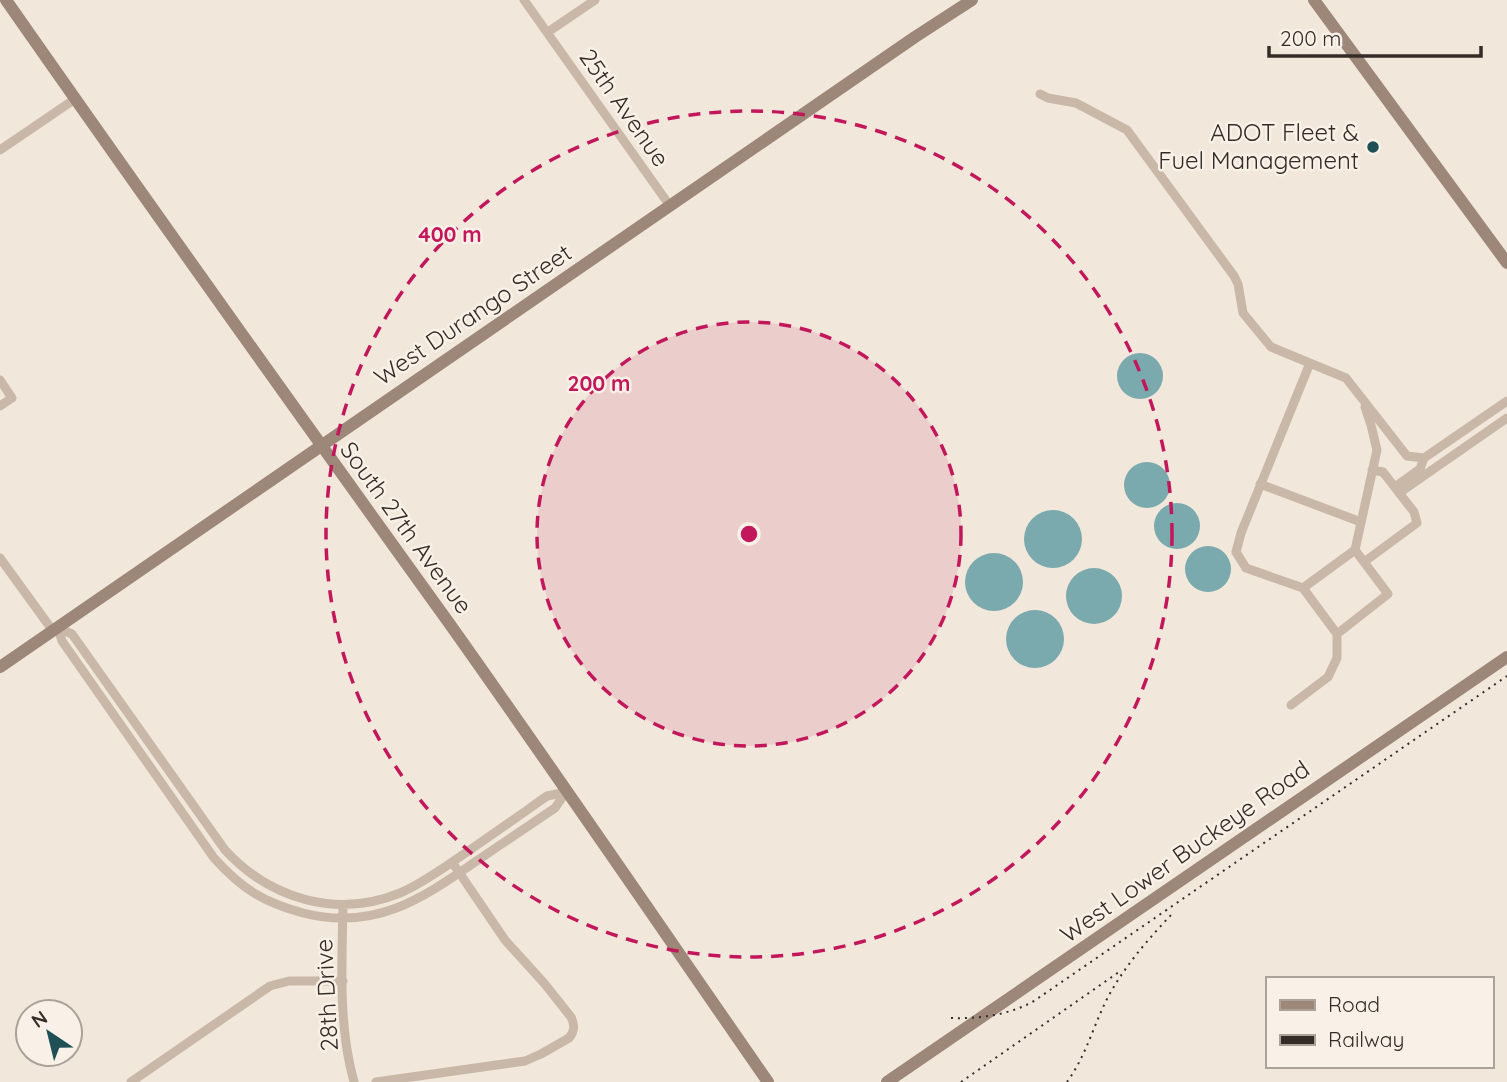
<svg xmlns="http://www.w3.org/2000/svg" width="1507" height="1082" viewBox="0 0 1507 1082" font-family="Quicksand,sans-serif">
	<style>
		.water { fill: #7aa9ae }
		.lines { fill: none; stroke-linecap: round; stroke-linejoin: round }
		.street { stroke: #c9b8a7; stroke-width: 9 }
		.secondary { stroke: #9c8778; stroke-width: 12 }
		.rail { stroke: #352c27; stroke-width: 2; stroke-dasharray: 2 5; stroke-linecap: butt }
		.ring { fill: none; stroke: #c2185b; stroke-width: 3.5; stroke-dasharray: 12 9 }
		.poi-dot { fill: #1e5056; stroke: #f9f1e7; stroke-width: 2.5 }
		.labels { text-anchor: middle; stroke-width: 5; stroke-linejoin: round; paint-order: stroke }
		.street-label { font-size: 24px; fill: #352c27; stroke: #f9f1e7 }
		.poi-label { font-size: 24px; fill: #352c27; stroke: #f9f1e7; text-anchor: end }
		.centre { fill: #c2185b; stroke: #f9f1e7; stroke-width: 3.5 }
		.ring-label { font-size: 21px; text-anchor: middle; font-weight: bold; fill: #c2185b; stroke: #f9f1e7; stroke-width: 5; stroke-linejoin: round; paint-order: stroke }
	</style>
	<rect width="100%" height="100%" fill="#f1e7db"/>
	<path class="water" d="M1117 376a23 23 0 1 1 46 0a23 23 0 1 1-46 0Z
		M1124 485a23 23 0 1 1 46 0a23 23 0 1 1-46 0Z
		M1154 526a23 23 0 1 1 46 0a23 23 0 1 1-46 0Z
		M1024 539a29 29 0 1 1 58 0a29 29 0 1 1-58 0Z
		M1185 569a23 23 0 1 1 46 0a23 23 0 1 1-46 0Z
		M965 582a29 29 0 1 1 58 0a29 29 0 1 1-58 0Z
		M1066 596a28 28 0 1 1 56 0a28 28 0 1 1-56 0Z
		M1006 639a29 29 0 1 1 58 0a29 29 0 1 1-58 0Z"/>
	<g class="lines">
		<path class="street" d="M524 0 670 206
			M548 32 595 0
			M1040 94 1048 98 1076 103 1127 130 1234 276 1238 284 1243 313 1271 347 1346 378 1407 456 1424 458
			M0 150 75 99
			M0 380 12 398 0 406
			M1260 484 1361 522
			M1395 487 1420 469 1424 458 1507 401
			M1399 493 1507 418
			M0 558 53 631
			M1364 562 1417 523 1414 512 1383 472 1372 470
			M1303 588 1355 550 1377 450 1371 425 1365 407
			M58 628 62 641 214 858C242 889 263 902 303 913 374 931 420 900 475 862 502 844 528 826 555 808L566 792
			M58 628 72 634 225 850C270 899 337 919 400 893 423 883 443 868 464 854 492 835 520 815 547 796L566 792
			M1337 634 1388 594 1355 550
			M1291 705 1328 677 1337 658V634L1303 588 1246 568 1236 552 1241 533 1310 363
			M343 905C342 963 338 1025 354 1082
			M131 1082 270 986 289 981H343
			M376 1082 525 1061 541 1054 569 1038C575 1031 575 1025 571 1017L544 983 505 940 452 862"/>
		<path class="secondary" d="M6 0C152 209 300 416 449 623 557 775 662 929 768 1082
			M1314 0 1507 263
			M0 667 915 37 972 0
			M887 1082 1507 657"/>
		<path class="rail" d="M951 1018C979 1019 1009 1015 1034 1001L1507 676
			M961 1082 1119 972
			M1067 1082C1087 1054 1093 1026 1108 997 1124 967 1149 938 1172 914"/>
	</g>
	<circle cx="749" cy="534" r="212" fill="#c2185b" fill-opacity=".12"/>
	<g class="ring">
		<circle cx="749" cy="534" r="212"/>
		<circle cx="749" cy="534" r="423"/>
	</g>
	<circle class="poi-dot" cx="1373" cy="147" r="7"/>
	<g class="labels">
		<g class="street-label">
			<text transform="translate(624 108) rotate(55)" y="8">25th Avenue</text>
			<text transform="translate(473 315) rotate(-34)" y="8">West Durango Street</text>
			<text transform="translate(406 528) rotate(54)" y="8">South 27th Avenue</text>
			<text transform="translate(1185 852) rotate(-35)" y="8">West Lower Buckeye Road</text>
			<text transform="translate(327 995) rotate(-93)" y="8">28th Drive</text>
		</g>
		<g class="poi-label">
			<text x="1359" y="141">ADOT Fleet &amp;<tspan x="1359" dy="28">Fuel Management</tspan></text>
		</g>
	</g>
	<circle cx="749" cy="534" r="10" class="centre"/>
	<g class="ring-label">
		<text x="450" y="242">400 m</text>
		<text x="599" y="391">200 m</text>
	</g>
	<rect x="1266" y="977" width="228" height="91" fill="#f9f1e7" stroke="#aba29a" stroke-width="2"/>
	<rect x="1280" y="1000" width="35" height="10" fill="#9c8778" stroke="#aba29a" stroke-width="2"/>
	<text x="1328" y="1012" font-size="21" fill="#352c27">Road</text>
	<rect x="1280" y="1035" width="35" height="10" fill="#352c27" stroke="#aba29a" stroke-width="2"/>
	<text x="1328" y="1047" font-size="21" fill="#352c27">Railway</text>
	<g transform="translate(49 1033) rotate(325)"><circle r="33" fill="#f9f1e7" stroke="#aba29a" stroke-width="2"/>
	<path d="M0-5L12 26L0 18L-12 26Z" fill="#1e5056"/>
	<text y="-10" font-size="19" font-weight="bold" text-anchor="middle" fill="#352c27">N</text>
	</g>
	<path d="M1269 46v10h212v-10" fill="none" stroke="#352c27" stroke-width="3.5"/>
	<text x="1280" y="46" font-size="21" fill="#352c27" stroke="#f9f1e7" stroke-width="5" paint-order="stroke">200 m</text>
</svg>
